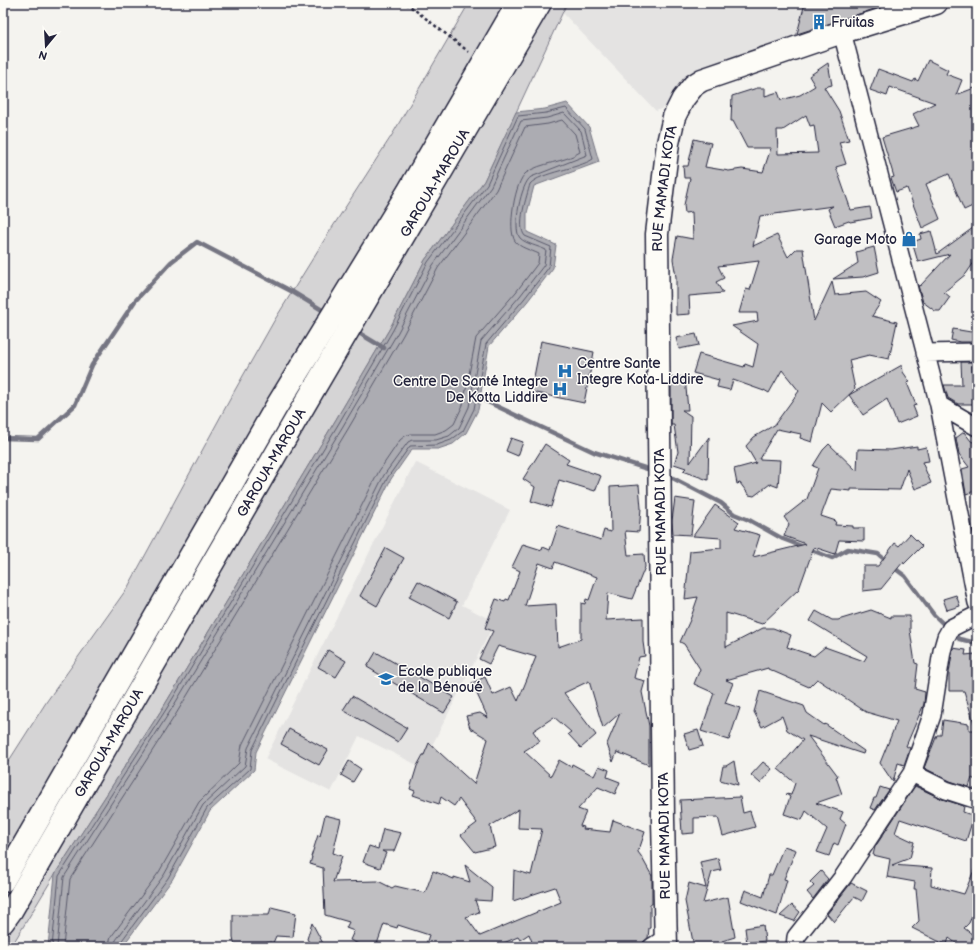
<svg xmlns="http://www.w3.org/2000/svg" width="980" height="950" viewBox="0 0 980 950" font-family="'Balsamiq Sans',sans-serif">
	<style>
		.built { fill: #e4e3e2 }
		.green { fill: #d5d4d5; stroke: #7c7b88 }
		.water { fill: #acacb2; stroke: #757582 }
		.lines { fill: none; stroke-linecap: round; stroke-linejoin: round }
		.shore { stroke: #59596b; stroke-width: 1 }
		.stream { stroke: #757582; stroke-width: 4.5 }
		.building { fill: #c0bfc2; stroke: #22223b; fill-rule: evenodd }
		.minor-casing { stroke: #22223b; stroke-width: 20 }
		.secondary-casing { stroke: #22223b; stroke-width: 25 }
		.trunk-casing { stroke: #22223b; stroke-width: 25 }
		.path { stroke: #22223b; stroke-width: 2.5; stroke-dasharray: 3 3; stroke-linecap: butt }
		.minor { stroke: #fdfcf7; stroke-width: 17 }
		.secondary { stroke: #fdfcf7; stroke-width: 22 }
		.trunk { stroke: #fdfcf7; stroke-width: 22 }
		.labels { text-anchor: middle; stroke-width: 3; stroke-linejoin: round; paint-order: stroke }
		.poi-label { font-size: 14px; fill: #22223b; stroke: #fdfcf7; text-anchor: start }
		.street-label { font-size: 14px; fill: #22223b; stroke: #fdfcf7 }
	</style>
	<rect width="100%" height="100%" fill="#f4f3ef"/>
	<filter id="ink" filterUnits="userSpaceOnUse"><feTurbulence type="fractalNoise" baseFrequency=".025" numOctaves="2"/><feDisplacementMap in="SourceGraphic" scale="8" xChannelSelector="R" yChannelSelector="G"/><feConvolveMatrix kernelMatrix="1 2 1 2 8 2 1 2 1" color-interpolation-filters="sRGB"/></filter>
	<g filter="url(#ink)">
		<path class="built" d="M567 3H961L703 91 656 111 562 12Z
			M415 462 510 510 462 605 495 622 421 767 359 736 331 792 265 759Z"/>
		<path class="green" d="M469 3H567L484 181 425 260 390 328 335 421 164 706 55 874 11 947H3V770L47 701 128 587 235 390 274 321 328 234 392 135Z"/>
		<path class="water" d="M567 103 589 127 599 162 534 186 527 213V232L556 245 553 268 527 302 489 346 478 410 466 433 453 444 438 449H412L391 479 256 752 254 770 210 811 172 880 122 947H48L55 874 164 706 335 421 390 328 425 260 484 181 516 112 545 109Z"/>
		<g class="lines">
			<path class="shore" d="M52 947 59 876 167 708 339 423 393 330 428 262 487 184 518 116 546 113 566 108 585 129 593 159C578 169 541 172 530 184 527 196 516 226 525 236L551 247 549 267 524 299 486 344 474 409 463 431 451 440 437 445 410 446 388 477 252 750 250 769 207 808 168 878 120 943 119 947
				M57 947 64 877 171 710 343 426 398 332 433 265 491 186 521 121 547 118 564 113 581 131 587 155 531 177C521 183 512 229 520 238 526 244 538 246 546 250L544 265 520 296 481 341 469 407 459 428 449 436 436 440H412L408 442 384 475 248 748 245 766 203 805 164 875 116 940 114 947
				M63 947 70 879 176 714 348 429 403 335 438 268 496 190 525 127 548 124 562 120 575 134 580 152C564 163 541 162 526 173 515 181 507 229 515 241 520 248 531 250 539 254L538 263 516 292 476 338 463 405 454 424 446 430 435 434H411L405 436 400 440 379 471 242 745 239 763 199 802 159 872 111 937 108 947"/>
			<path class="stream" d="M354 330 384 348
				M475 396 594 452 654 471
				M3 438 38 439 75 405 92 365 135 301 171 262 197 242 291 291 327 313
				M665 474 721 503 734 514 749 520 783 539 832 558 848 549 878 554 888 562
				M893 567 905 576 934 615 959 639 977 643"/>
		</g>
		<path class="building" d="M805 3H890V4L797 34Z
			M928 60 948 70 946 74 962 80 956 95 977 87V204L964 210 949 174 926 184 940 219 922 228 907 188 896 192 891 178 894 177 882 137 919 126 913 114 935 103 890 87 887 96 870 90 878 69 913 82 915 79 918 81Z
			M828 63 832 85 824 87 839 111 849 140 839 142 846 164 836 167 851 210 870 207 872 218 850 222 849 221 835 226 828 209 833 206 760 216 753 246 777 235 788 257 796 249H803L814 321 832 282 835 295 866 292 881 302 872 316 897 322 889 359 869 355 849 360 855 389 831 412 822 403 812 442 800 438 801 434 777 429 759 459 780 460 778 487 770 484 754 496 749 495 740 483 737 484 734 469 756 463 746 446 754 437 776 424H775L799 391 782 370 769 393 764 390V391L733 380 730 390 717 387 719 380 693 373 699 354 744 367 745 364 753 367 758 344 732 326 758 321 757 313H739L746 289 750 290 759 261 718 266 724 278 716 282 723 293 689 296 690 314 676 315V277L673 259 677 236 693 239 692 212 685 213 684 205 690 178H684L683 166H688L694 139 711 143 705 167 729 171 742 169 763 172 771 148H747L733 121H731L732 96 757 88H765V96L778 92 781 100 800 95 815 86 809 76ZM806 115 810 126 814 125 818 153 778 154 777 130H783Z
			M977 225V258L966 274 944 292 950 297 940 311H935L923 302 918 286 921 285 950 254 918 262 912 242 921 239 920 234 931 231 937 254Z
			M874 247 879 272 863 277 833 279 858 263 856 252Z
			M953 329 977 333V342H960L951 340Z
			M696 334 699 345 679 349 676 338Z
			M541 341 594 352 584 403 531 392Z
			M961 362H977V367L972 366 974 404H958L948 398 944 385H962Z
			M902 365 903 372 910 382 907 383 916 405 913 406 917 416 897 424 887 399 863 415 849 395Z
			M671 377H685L688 410H682L691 416 690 463 709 437 708 480 683 471 686 468 674 464 678 452 674 425H671Z
			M964 432 971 441 977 444V490L966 494 962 469 969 467 959 454 956 438Z
			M511 438 523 442 518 456 506 451Z
			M545 444 569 460 566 464 601 476 595 491 559 480 551 507 531 501 535 487 523 479Z
			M829 444 857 471 858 449 891 450 917 446V449L926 447 929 461 922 462 931 483 915 489 907 469 900 490 851 489V491L831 489 821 516 836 521 835 525 853 526V528H864V541L839 540 835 554 814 547 799 589 762 624 726 613V647L763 628H773L791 635 787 647 814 656 825 647 864 661 867 656 810 621 816 611 832 620H838L871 610 891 618V616H910V630L915 663 918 664 915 689 925 692 924 704 906 746 910 748 904 765 898 763 893 782 880 763 897 721 866 712 817 679 809 687 768 669V668L726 680 733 683 725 703 740 708 729 740 701 731 714 693 694 684 700 669 684 644 680 642 690 620 698 597 685 599 690 551 721 548V538L693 536 715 505 739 522 735 528 760 535 753 557 806 544 784 536 789 524 784 517 807 499 818 468 813 466 823 450Z
			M639 485 641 508 639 532 625 531 628 555 644 554 645 567 632 599 608 593 606 620 643 618V642L645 656 639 657 634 678 645 681 642 692 649 726V765L617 752 613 762 607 744 620 713 603 728 589 681 564 693 596 735 581 748 568 734 571 732 554 717 533 731 540 741 524 751 551 776 559 760 571 767 572 764 594 776 599 766 609 770 607 777 620 782 615 794 598 787 578 809 586 812 580 826 584 827 583 829 610 832 613 820 645 832 640 847 638 849V852L641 856 652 876V904H650V928H649L648 938 643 942 642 947H636V946L605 947H534L529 934 520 940 518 937 494 947H425L429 935 398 925 397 928 384 924 376 947H365L350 940 354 931 346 928 349 922 325 915 323 868 310 864 312 857H311L318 835 320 836 325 815 341 819 333 853 342 856 333 882 378 881 392 888 395 886 425 893 433 871 454 879V877L470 882 465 865 492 887 491 901 475 900 479 912 466 917 480 936 561 902 555 887 513 901 514 870 531 875 542 829 518 828 519 809 490 826 495 847 475 852 461 835 477 823 459 799 454 806 441 797 439 804 413 795 415 791 410 789 417 766 423 755H424L429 743 474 784 488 739 470 728 466 716 480 713 488 718 472 683 485 677 493 695 511 687 518 701 536 657 498 646 489 664 479 659 493 631 485 628 496 599 505 602 506 599 509 600 520 571 512 567 523 544 542 550 543 547 550 550 558 526 601 540 604 530 611 532 610 487ZM555 562 597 577 589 600 586 599 585 604 581 603V639L558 647 556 604 525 606 539 563 553 568Z
			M675 498 695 501 691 535 673 534 672 521Z
			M910 534 922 546 904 564 903 562 881 589 863 591V566H878L895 543 899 546Z
			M386 548 404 558 377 606 360 596Z
			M418 581 457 602 449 618 409 597Z
			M956 595 960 606 947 610 943 599Z
			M953 648 966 650 965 655 975 654 976 663H977V723H974L964 691H949V673Z
			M328 650 346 661 336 677 318 667Z
			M376 652 454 697 444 713 367 667Z
			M760 691 804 706 807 713 824 725 825 724 864 751 863 754 808 736 838 776 836 777 842 794 816 803 843 812 840 819 846 824 838 845 834 843 829 856 817 852 827 829 806 811 802 820 784 814 790 797 786 794 791 795 795 783 778 769 803 740 787 730 782 716 762 727 754 712Z
			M352 696 407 728 398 742 343 710Z
			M943 720 969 724V730H977V781L972 778 969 787 950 781 924 768 937 735H941Z
			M289 729 328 750 319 765 281 744Z
			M698 730 703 746 689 750 684 734Z
			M349 761 361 769 353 782 341 775Z
			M734 761 738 785 720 780 723 766H726Z
			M763 762 772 769 760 783 751 775Z
			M915 786 942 799 964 806 963 812 974 816 966 841 900 819 895 833 914 842 910 858 892 865 932 868 931 885 964 894 977 863V904L969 923 964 928 977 938V947H961L949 938 947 944 938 941 912 928 919 921 916 889H914L915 882 887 877 890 859 873 855 875 847Z
			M880 787 889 790 875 810 870 808 874 798H876Z
			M740 797 743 813 750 811 755 827 723 836 718 817 694 818V833L682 834 680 800Z
			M383 829 401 833 394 851H382L386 853 380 868 363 862 369 846 378 849Z
			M784 846 796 850 784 879 787 880 777 915 741 901 745 890 763 897 769 875H772Z
			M718 858 721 870 712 872 703 903 728 897 735 937 722 941 723 947H694L685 901 689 883 706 888 700 862Z
			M821 871 828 879 813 899 807 892 814 886 810 882Z
			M851 883 867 891 862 901 854 897 834 922 827 914Z
			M792 905 800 912 794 921 780 916Z
			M271 907 296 913 293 937 276 936 273 943 270 942 255 947H235L233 937V915H269Z
			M312 923 325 947H312L307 939Z
			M763 925 765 941 747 943 745 928Z"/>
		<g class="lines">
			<g class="minor-casing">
				<path id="minor" d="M842 32 939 405 977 603
					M925 353 977 352
					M939 405 977 427
					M912 773 946 790 977 800
					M652 947 666 938
					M795 947 796 937 843 877 912 773 932 715 942 651 946 637 951 628 977 615"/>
			</g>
			<g class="secondary-casing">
				<g id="secondary">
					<path id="s1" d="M666 947 663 820 657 234 668 143 674 117 683 99 694 85 702 80 842 32 936 3"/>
				</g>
			</g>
			<g class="trunk-casing">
				<g id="trunk">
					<path d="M3 881 275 409 408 192 518 3"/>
					<path id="s2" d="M3 922 11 911 295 421 540 3"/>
				</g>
			</g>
			<path class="path" d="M406 3 469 52"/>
			<use href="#minor" class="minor"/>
			<use href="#secondary" class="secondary"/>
			<use href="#trunk" class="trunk"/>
		</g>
	</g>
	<defs>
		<g id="building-bare" transform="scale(1.2)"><path d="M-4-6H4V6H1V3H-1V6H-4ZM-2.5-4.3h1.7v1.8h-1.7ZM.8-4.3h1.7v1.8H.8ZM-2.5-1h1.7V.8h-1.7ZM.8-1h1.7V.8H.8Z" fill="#1f6fb2" stroke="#fdfcf7" stroke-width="2.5" paint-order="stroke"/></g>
		<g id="shop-bare" transform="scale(1.2)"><path d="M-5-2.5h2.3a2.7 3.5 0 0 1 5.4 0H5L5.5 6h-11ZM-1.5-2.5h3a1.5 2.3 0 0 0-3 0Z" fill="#1f6fb2" stroke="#fdfcf7" stroke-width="2.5" paint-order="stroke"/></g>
		<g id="hospital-bare" transform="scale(1.2)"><path d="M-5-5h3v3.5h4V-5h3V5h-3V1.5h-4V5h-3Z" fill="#1f6fb2" stroke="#fdfcf7" stroke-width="2.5" paint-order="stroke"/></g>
		<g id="school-bare" transform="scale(1.2)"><path d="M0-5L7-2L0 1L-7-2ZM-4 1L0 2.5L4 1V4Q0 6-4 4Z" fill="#1f6fb2" stroke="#fdfcf7" stroke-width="2.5" paint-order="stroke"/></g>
	</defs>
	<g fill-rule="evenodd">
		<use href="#building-bare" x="819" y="22"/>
		<use href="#shop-bare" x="909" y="239"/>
		<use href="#hospital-bare" x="565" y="371"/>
		<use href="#hospital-bare" x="560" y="389"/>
		<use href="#school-bare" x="386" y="679"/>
	</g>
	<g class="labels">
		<g class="poi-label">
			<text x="831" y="27">Fruitas</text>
			<text x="897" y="244" text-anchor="end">Garage Moto</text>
			<text x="577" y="368">Centre Sante<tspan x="577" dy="16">Integre Kota-Liddire</tspan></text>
			<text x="548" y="386" text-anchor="end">Centre De Santé Integre<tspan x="548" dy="16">De Kotta Liddire</tspan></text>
			<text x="398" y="676">Ecole publique<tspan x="398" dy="16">de la Bénoué</tspan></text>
		</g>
		<g class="street-label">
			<text dy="5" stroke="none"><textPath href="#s2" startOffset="856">GAROUA-MAROUA</textPath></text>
			<text dy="5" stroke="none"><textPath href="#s1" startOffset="759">RUE MAMADI KOTA</textPath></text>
			<text dy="5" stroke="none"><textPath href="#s2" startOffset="532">GAROUA-MAROUA</textPath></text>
			<text transform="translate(660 512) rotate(-91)" y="5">RUE MAMADI KOTA</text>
			<text dy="5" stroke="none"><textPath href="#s2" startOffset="208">GAROUA-MAROUA</textPath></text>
			<text transform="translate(664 836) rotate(-91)" y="5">RUE MAMADI KOTA</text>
		</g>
	</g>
	<rect width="980" height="950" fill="none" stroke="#fdfcf7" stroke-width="16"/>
	<rect x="8" y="8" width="964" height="934" fill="none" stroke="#22223b" stroke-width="1.5" filter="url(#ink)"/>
	<g transform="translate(46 46) rotate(198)" stroke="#fdfcf7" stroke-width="3" paint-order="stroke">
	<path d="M0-3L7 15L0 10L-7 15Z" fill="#22223b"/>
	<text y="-6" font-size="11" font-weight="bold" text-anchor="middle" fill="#22223b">N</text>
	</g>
</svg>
